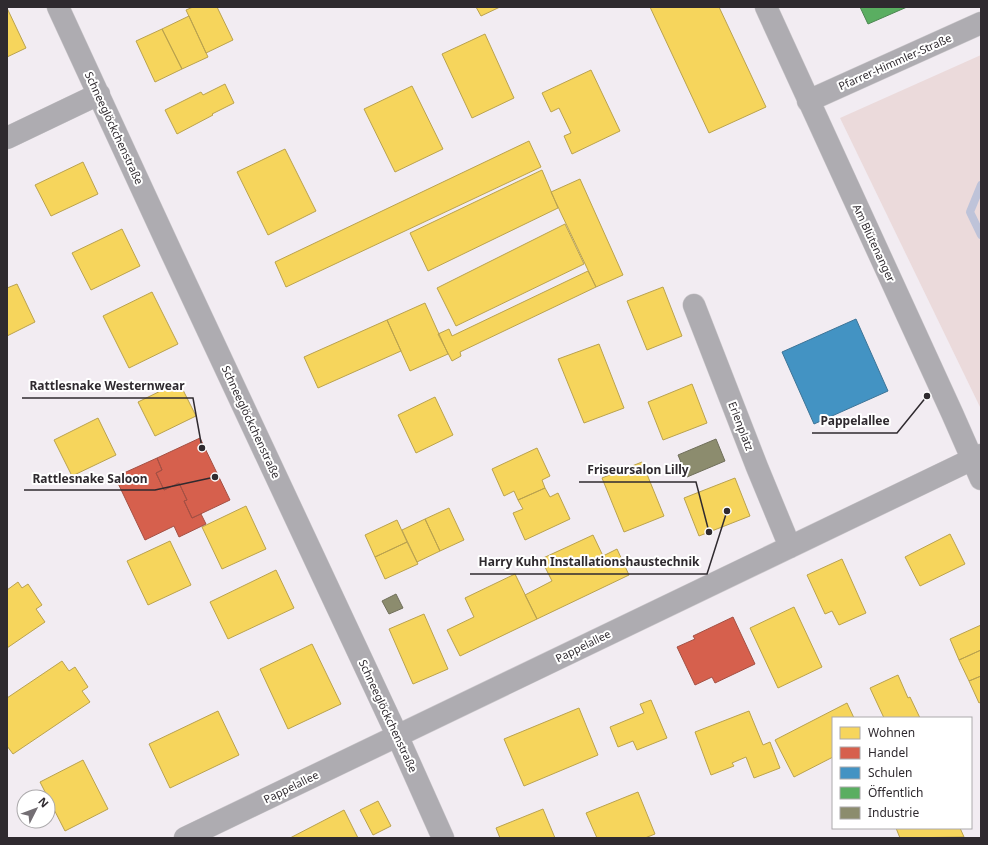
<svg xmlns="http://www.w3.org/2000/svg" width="988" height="845" viewBox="0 0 988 845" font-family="'Noto Sans',sans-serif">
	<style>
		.green { fill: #ebdadb }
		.homes { fill: #f6d55c; stroke: #baa24e }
		.shops { fill: #d6604d; stroke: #a45044 }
		.schools { fill: #4393c3; stroke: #3d7497 }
		.public { fill: #5aae61; stroke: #4d8652 }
		.industry { fill: #8c8c6e; stroke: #706f5b }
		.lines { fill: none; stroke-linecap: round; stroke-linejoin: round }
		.stream { stroke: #bec3d9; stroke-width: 8 }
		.street-casing { stroke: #cecace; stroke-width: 23 }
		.street { stroke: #aeacb1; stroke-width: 22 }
		.labels { text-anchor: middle; stroke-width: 4; stroke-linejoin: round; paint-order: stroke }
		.street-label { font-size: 11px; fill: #2f2a2f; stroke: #fff }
		.leader { fill: none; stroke: #2f2a2f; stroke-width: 1.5 }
		.callout-dot { fill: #2f2a2f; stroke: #fff; stroke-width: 1.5 }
		.callout-label { font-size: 12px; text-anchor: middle; font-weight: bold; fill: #2f2a2f; stroke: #fff; stroke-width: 4; stroke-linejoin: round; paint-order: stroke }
	</style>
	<rect width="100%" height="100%" fill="#f2ecf2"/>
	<path class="green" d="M981 55V409L840 118Z"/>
	<path class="homes" d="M193 7H217L233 40 206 53 186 10Z
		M476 7H500L481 16Z
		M650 7H719L766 107 709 133Z
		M7 8 26 48 7 57Z
		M189 16 208 57 182 69 162 29Z
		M162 29 182 69 155 82 136 41Z
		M485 34 514 98 472 118 442 54Z
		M591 70 620 131 572 154 564 136 571 133 559 108 551 112 542 93Z
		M225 84 234 103 212 114 213 115 177 134 165 110 201 92 203 95Z
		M412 86 443 149 395 172 364 109Z
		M529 141 541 167 286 287 275 262Z
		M285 149 316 211 268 235 237 172Z
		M83 162 98 194 51 216 35 185Z
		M542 170 558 208 428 271 410 233Z
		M580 179 623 275 596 287 551 192Z
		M565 224 584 264 456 326 437 288Z
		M122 229 140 266 91 290 72 253Z
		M588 271 596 287 460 352 461 356 452 361 438 334 449 329 452 336Z
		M17 284 35 322 7 336V288Z
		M663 287 682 336 647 350 627 301Z
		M152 292 178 344 129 368 103 316Z
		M425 303 448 354 410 371 387 320Z
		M387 320 401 351 318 388 304 357Z
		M599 344 624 408 584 423 558 359Z
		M179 382 196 416 155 436 138 402Z
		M692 384 707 423 663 440 648 402Z
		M435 397 453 435 416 453 398 415Z
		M98 418 116 455 72 476 54 440Z
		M537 448 550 476 542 480 545 488 518 500 514 491 504 496 492 469Z
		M642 462 664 516 624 532 602 478Z
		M735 478 750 516 699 536 684 498Z
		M545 488 550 497 558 493 570 519 525 540 513 513 523 509 518 500Z
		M246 506 266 549 222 569 202 527Z
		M449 508 464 540 440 551 425 519Z
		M425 519 440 551 417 562 402 530Z
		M397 520 407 542 375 557 365 535Z
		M950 534 965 564 920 586 905 557Z
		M593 535 603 556 617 549 629 575 537 619 525 595 552 581 541 559Z
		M170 541 191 585 148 605 127 561Z
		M407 542 418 564 385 579 375 557Z
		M842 559 866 613 839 625 832 611 825 614 807 575Z
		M276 570 294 608 228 639 210 602Z
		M515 574 537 619 460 656 447 630 474 617 465 598Z
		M18 582 22 588 28 584 42 605 36 609 45 622 7 648V590Z
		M794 607 822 667 778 688 750 628Z
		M424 614 448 669 413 684 389 629Z
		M981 625V650L959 660 950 639Z
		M312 644 341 704 288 729 260 669Z
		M981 650V676L969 681 959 660Z
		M62 661 69 671 75 667 88 687 82 691 90 702 13 754 7 746V698Z
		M898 675 908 698 910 697 920 718H884L870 688Z
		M981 676V702L979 703 969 681Z
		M651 700 667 738 637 750 633 741 618 747 610 727 644 713 640 704Z
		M847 703 854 718H833V757L794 777 775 740Z
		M579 708 598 755 524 786 504 739Z
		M218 711 239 755 170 788 149 744Z
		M749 711 763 745 770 742 780 768 754 778 746 757 732 763 734 766 711 775 695 732Z
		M83 760 108 809 65 831 40 782Z
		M638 792 655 834 645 838H597L586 813Z
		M378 801 391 826 373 835 360 810Z
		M543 809 555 838H500L496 828Z
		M344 810 358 838H290Z
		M896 828H960L964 837 900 838Z"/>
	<path class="shops" d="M200 438 230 500 192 518 184 501 187 500 179 483 164 490 156 473 162 470 157 458Z
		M157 458 162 470 156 473 164 490 179 483 187 500 184 501 192 518 201 514 206 524 179 537 174 526 145 540 115 477Z
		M733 617 755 664 715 683 712 677 695 685 677 647 695 639 693 636Z"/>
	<path class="schools" d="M856 319 888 391 814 424 782 352Z"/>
	<path class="public" d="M860 7H907L868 24Z"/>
	<path class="industry" d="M716 439 725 461 687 477 678 455Z
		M396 594 403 608 389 614 382 601Z"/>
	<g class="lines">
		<path class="stream" d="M981 185 970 212 981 235"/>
		<g class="street-casing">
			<path id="street" d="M58 7 173 256 397 735 443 838
				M766 7 952 413 981 479
				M808 101 981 23
				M7 138 99 94
				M694 305 757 467 790 547
				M185 838 981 455"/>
		</g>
		<use href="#street" class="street"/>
	</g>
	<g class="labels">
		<g class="street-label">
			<text transform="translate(895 62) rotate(-24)" y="4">Pfarrer-Himmler-Straße</text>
			<text transform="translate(114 128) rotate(65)" y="4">Schneeglöckchenstraße</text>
			<text transform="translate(874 243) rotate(65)" y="4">Am Blütenanger</text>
			<text transform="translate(251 422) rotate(65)" y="4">Schneeglöckchenstraße</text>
			<text transform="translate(741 426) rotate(69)" y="4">Erlenplatz</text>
			<text transform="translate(583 646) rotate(-26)" y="4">Pappelallee</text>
			<text transform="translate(388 716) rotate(65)" y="4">Schneeglöckchenstraße</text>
			<text transform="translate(291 787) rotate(-26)" y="4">Pappelallee</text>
		</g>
	</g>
	<path class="leader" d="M202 448L193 398H22M927 396L897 433H812M709 532L696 482H579M215 477L155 490H24M727 511L707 574H470"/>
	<g class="callout-dot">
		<circle cx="202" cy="448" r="4"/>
		<circle cx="927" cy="396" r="4"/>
		<circle cx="709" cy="532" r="4"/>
		<circle cx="215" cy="477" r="4"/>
		<circle cx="727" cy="511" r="4"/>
	</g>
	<g class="callout-label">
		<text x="107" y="390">Rattlesnake Westernwear</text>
		<text x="855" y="425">Pappelallee</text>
		<text x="638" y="474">Friseursalon Lilly</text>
		<text x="90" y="483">Rattlesnake Saloon</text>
		<text x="589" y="566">Harry Kuhn Installationshaustechnik</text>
	</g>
	<rect width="988" height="845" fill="none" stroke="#2f2a2f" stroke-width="16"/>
	<rect x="832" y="717" width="140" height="112" fill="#ffffff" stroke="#acaaac"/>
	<rect x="840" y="727" width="20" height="12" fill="#f6d55c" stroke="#acaaac"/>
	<text x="868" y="737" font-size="12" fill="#2f2a2f">Wohnen</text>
	<rect x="840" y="747" width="20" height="12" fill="#d6604d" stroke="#acaaac"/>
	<text x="868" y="757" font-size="12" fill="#2f2a2f">Handel</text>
	<rect x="840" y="767" width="20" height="12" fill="#4393c3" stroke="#acaaac"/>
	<text x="868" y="777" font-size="12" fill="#2f2a2f">Schulen</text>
	<rect x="840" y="787" width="20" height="12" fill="#5aae61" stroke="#acaaac"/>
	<text x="868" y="797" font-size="12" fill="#2f2a2f">Öffentlich</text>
	<rect x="840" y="807" width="20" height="12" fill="#8c8c6e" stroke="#acaaac"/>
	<text x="868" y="817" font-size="12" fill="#2f2a2f">Industrie</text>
	<g transform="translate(36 809) rotate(48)"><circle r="19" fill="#ffffff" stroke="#acaaac"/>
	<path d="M0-3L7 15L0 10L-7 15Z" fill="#736e73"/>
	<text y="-6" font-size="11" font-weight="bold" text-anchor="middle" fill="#2f2a2f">N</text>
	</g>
</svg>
